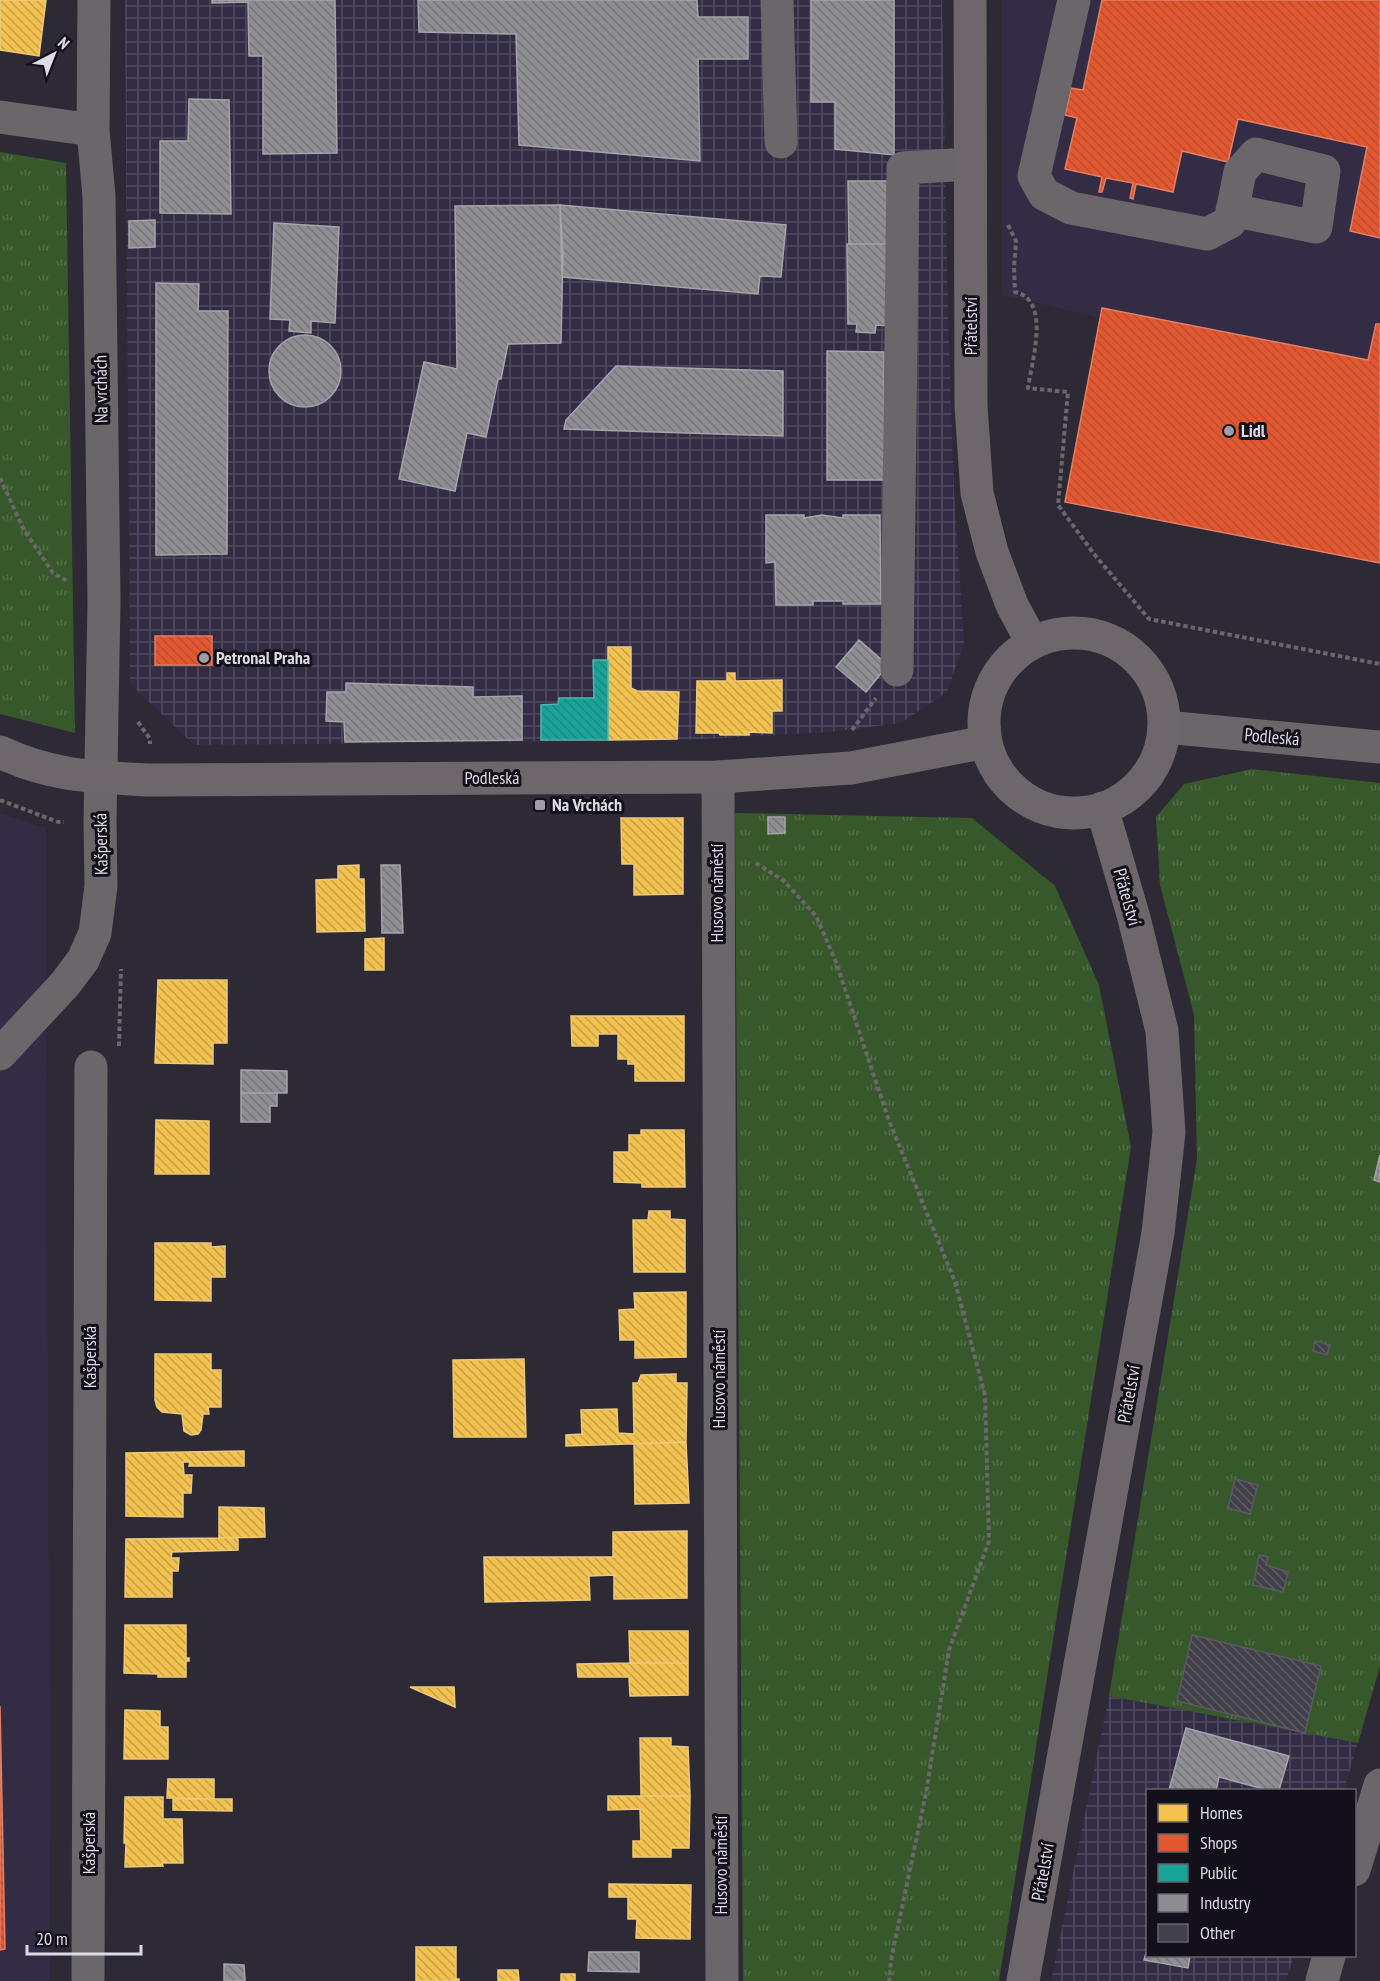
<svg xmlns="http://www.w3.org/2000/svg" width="1380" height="1981" viewBox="0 0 1380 1981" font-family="'PT Sans Narrow',sans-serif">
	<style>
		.built { fill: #332c44 }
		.industrial { fill: url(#industrial-grid) }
		.grass { fill: url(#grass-tufts) }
		.homes { fill: url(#homes-back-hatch); stroke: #ecc97c; stroke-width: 1.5 }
		.shops { fill: url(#shops-back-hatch); stroke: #e27f66; stroke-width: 1.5 }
		.public { fill: url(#public-back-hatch); stroke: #53b4b0; stroke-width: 1.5 }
		.industry { fill: url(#industry-back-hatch); stroke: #a5a4ac; stroke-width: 1.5 }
		.building { fill: url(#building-back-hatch); stroke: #5c5963; stroke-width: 1.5 }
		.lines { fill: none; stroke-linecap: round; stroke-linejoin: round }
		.path { stroke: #6b676b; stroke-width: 4; stroke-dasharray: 4.5 3; stroke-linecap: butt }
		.minor { stroke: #6b6669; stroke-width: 33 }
		.major { stroke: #6d676c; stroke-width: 33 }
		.poi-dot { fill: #a09da9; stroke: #131019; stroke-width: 2 }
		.labels { text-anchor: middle; stroke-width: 6; stroke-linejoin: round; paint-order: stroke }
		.street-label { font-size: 18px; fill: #dedbe8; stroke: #131019 }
		.poi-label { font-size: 18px; font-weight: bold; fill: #dedbe8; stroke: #131019; text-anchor: start }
	</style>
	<defs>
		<pattern id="industrial-grid" width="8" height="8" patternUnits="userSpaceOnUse" patternTransform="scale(1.5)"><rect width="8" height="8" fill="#332c44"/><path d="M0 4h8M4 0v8" fill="none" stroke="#504a5f"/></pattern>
		<pattern id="grass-tufts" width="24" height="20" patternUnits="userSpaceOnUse" patternTransform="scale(1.5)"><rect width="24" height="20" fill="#36582b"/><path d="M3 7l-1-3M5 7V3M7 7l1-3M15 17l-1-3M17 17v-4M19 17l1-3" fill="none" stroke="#536f4a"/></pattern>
		<pattern id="homes-back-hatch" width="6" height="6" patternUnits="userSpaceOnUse" patternTransform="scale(1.5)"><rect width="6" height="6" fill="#f2c14e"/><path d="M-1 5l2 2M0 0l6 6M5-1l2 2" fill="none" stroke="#c6a14c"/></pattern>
		<pattern id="shops-back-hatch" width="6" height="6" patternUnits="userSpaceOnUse" patternTransform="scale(1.5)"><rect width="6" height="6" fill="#e4572e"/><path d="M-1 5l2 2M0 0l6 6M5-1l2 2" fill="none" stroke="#b45135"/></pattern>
		<pattern id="public-back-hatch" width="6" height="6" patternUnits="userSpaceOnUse" patternTransform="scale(1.5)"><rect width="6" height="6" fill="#17a398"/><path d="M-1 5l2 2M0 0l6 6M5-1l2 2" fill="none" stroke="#24867f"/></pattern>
		<pattern id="industry-back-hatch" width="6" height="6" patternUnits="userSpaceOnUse" patternTransform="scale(1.5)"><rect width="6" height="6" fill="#8d8d92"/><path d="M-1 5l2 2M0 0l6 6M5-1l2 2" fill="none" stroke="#77767b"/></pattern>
		<pattern id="building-back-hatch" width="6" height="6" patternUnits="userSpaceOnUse" patternTransform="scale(1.5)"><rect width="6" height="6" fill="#424049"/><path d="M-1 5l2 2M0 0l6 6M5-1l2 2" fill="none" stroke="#5d5b63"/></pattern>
	</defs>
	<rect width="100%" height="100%" fill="#2d2a35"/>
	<path class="built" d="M1002 0H1380V382L1002 295Z
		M0 813 46 828 50 1981H0Z"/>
	<path class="industrial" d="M125 0H942L948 314 954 492 964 643 947 692 901 723 830 732 684 740 194 745 130 684Z
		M1109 1696 1358 1743 1344 1790H1148V1956H1294L1286 1981H1051Z"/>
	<path class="grass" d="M0 152 66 163 75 733 0 714Z
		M1252 769 1380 783V1666L1358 1743 1109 1696 1197 1159 1194 1015 1160 885 1156 817 1184 784Z
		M735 813 972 818 1055 886 1099 985 1131 1147 999 1981H743Z"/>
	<path class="homes" d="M0 0H46L39 56 0 50Z
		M608 647H631V688L637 691 679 692 677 739 608 740Z
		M727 673H735V681L782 680V711H772V733L749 732V735H720L719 733H696L697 681H727Z
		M621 818H683V894L634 895V864H622Z
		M359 865V879H364L365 931 317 932 316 880 338 879V866Z
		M384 938V970H365V939Z
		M158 980H227V1043H213V1064L155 1063Z
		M571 1016H684V1081H635V1064H628V1059H618V1034H598V1046H572Z
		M156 1120 209 1121V1174H155Z
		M641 1130H684L685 1187H642V1183L614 1182V1152H629V1135H641Z
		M649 1211H670V1219L685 1220V1272H634L633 1220H648Z
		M155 1243H211V1247L225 1246V1277H211V1301L155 1300Z
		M686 1292V1357L635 1358V1340H620L619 1310 635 1309 634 1293Z
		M155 1354H211V1370H221V1407H208L209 1414H203L201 1430 198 1434 191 1435 184 1431 182 1414 162 1412 157 1407 155 1400Z
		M524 1359 526 1437H454L453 1360Z
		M676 1374V1383H687L686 1442 566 1446V1435L582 1434 581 1410 617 1409 618 1433 634 1434 633 1383H638L641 1375Z
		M686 1442 689 1503 635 1504 634 1444Z
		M244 1451V1466H189L190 1462H183L184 1475H192L191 1493H183V1517L126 1516V1453Z
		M219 1507 264 1508 265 1537 219 1538Z
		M687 1531V1598L614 1599V1575L589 1576 590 1600 485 1602 484 1557H613V1532Z
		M219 1538H238V1550L172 1552 171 1558H179L178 1571H172V1597H125L126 1539Z
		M125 1625H186V1658H189V1661H186V1677H158V1674L124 1673Z
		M629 1631H688V1663H630Z
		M630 1663H688V1695L630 1696 629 1677H578L577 1664Z
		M410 1687H454L455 1707Z
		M125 1710 160 1711V1727H168V1759H124Z
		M640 1738H671V1746L688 1747 690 1796H641Z
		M168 1779H214V1799L167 1798Z
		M608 1796H690L689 1848H671V1857H633V1841H641L640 1809 608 1810Z
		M125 1797H163V1819H182L183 1863H162L163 1866 125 1867 126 1843H124Z
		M173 1799H232V1811L173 1810Z
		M609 1884 691 1885 690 1939 636 1938 637 1919H628V1897H609Z
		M416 1947H456V1979H459V1981H416Z
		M498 1970H518L519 1981H498Z
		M561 1974H575V1981H561Z"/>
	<path class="shops" d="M1102 0H1380V238L1350 231 1367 147 1238 119 1228 162 1182 151 1173 192 1136 184 1133 199 1130 198 1133 183 1106 178 1102 192H1099L1102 177 1065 169 1077 118 1065 115 1071 88 1083 90Z
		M1102 308 1368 360 1376 324H1380V563L1065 502Z
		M155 636H212V665H155Z
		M0 1706 5 1949 0 1950Z"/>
	<path class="public" d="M593 660H608V740H541V705L558 704 559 698H594Z"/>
	<path class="industry" d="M212 0H335L337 153 263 154V56H249L248 2 212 3Z
		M418 0H697L698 17H748V59H698L700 161 519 145 516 34 419 32Z
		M811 0H894V155L835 149V102H811Z
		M189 99 229 100 231 214 160 213V141H188Z
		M848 181H894V244H849Z
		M560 205 563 253 561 343 508 344 501 379H498L486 437 467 433 455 491 399 479 424 362 457 369 455 206Z
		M560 205 786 225 781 277 760 276 758 294 562 277Z
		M155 220V247L129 248V221Z
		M274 223 339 227 335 323 311 321V333L289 331 290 320 270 319Z
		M847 244H894L892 326 876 325 875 333 856 332 857 324H848Z
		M156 283 199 284 198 311H228L227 554 156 555Z
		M269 371a36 36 0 1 1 72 0a36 36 0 1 1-72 0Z
		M827 351 884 352V480H827Z
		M616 366 783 371V436L564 429 566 420Z
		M766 515H804V518L822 515 843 518V515H880L881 604H843V601H813V605H776L775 562 766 563Z
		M859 640 888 665 866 692 836 667Z
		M346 683 473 687V697L522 696V740L345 742 344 722 326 721 327 692H346Z
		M768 817H785V833L768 834Z
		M381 865H400L403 933H382Z
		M241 1070 287 1071V1093H241Z
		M241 1093H277V1106H270V1122H241Z
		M1380 1155V1182L1374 1180Z
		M1186 1728 1289 1756 1279 1790H1267L1219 1777 1216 1790H1169Z
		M1148 1946V1956H1190L1188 1968 1144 1960Z
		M589 1952H639V1972L588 1971Z
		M224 1964 244 1965 245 1981H224Z"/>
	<path class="building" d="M1315 1341 1330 1345 1327 1355 1313 1351Z
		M1235 1479 1258 1485 1250 1514 1228 1508Z
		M1259 1555 1268 1557 1266 1565 1288 1572 1283 1592 1253 1585Z
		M1192 1635 1321 1666 1305 1733 1177 1701Z"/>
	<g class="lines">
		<path class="path" d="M1008 225 1016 241 1014 268 1015 292C1051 300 1032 360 1028 388L1068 392 1058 505 1094 554 1149 619 1380 664
			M0 478 23 528 53 573 67 581
			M138 722 150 739V744
			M852 730 876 698
			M0 800 58 822H64
			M756 863 784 881 816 916 836 962 888 1118 955 1282 985 1395 989 1541 949 1650 926 1793 891 1960 889 1981
			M119 1046 121 969"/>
		<path class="minor" d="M777 0 781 142
			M1074 0 1034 176 1044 194 1071 208 1207 234 1230 222 1240 172 1256 154 1324 171 1316 227 1232 210
			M0 117 93 130
			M897 670 903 168 970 164
			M1165 727 1380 747
			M718 777 722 1981
			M0 1054 65 984 83 960 95 933 101 886 100 822 104 602 99 196 93 130 94 0
			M1354 1870 1380 1785
			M88 1981 91 1067
			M1322 1981 1329 1956"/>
		<path class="major" d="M970 0 971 406 977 493 992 552 1012 605 1032 642
			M984 723a90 90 0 1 1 180 0a90 90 0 1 1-180 0Z
			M0 752C50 776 94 777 148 780L718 777 851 768 986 742
			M1023 1981 1158 1233 1169 1132 1162 1031 1134 918 1102 808"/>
	</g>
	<g class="poi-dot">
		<circle cx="1229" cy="431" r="6"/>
		<circle cx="204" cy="658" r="6"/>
		<rect x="534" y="799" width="12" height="12" rx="3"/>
	</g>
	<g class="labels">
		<g class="street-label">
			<text transform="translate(971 326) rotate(-90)" y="6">Přátelství</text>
			<text transform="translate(101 389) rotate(-91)" y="6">Na vrchách</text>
			<text transform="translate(1272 737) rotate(5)" y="6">Podleská</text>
			<text x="492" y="784">Podleská</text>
			<text transform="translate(101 844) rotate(-91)" y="6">Kašperská</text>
			<text transform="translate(717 893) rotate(-90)" y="6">Husovo náměstí</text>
			<text transform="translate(1127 897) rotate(74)" y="6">Přátelství</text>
			<text transform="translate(90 1357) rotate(-90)" y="6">Kašperská</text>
			<text transform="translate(719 1379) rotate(-90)" y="6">Husovo náměstí</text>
			<text transform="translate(1129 1394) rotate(-80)" y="6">Přátelství</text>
			<text transform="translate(89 1843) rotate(-90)" y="6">Kašperská</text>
			<text transform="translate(721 1865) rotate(-90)" y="6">Husovo náměstí</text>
			<text transform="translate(1043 1872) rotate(-80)" y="6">Přátelství</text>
		</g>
		<g class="poi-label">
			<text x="1241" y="437">Lidl</text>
			<text x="216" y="664">Petronal Praha</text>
			<text x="552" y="811">Na Vrchách</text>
		</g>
	</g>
	<rect x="1146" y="1789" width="210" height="168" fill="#131019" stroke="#64616c" stroke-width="1.5"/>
	<rect x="1158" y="1804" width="30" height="18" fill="#f2c14e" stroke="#64616c" stroke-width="1.5"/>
	<text x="1200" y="1819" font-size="18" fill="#dedbe8">Homes</text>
	<rect x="1158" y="1834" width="30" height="18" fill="#e4572e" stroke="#64616c" stroke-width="1.5"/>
	<text x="1200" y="1849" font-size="18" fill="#dedbe8">Shops</text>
	<rect x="1158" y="1864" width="30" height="18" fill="#17a398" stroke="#64616c" stroke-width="1.5"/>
	<text x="1200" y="1879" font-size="18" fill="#dedbe8">Public</text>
	<rect x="1158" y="1894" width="30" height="18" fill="#8d8d92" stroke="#64616c" stroke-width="1.5"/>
	<text x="1200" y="1909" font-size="18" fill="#dedbe8">Industry</text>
	<rect x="1158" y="1924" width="30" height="18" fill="#424049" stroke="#64616c" stroke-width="1.5"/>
	<text x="1200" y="1939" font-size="18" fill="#dedbe8">Other</text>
	<g transform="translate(54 54) rotate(42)" stroke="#131019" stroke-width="4.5" paint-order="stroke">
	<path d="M0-4.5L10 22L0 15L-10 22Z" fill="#dedbe8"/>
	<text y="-9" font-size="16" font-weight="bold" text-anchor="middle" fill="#dedbe8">N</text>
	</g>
	<path d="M27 1945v9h114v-9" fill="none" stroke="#dedbe8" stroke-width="3"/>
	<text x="36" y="1945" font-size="18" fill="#dedbe8" stroke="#131019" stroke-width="4.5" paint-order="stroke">20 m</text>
</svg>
